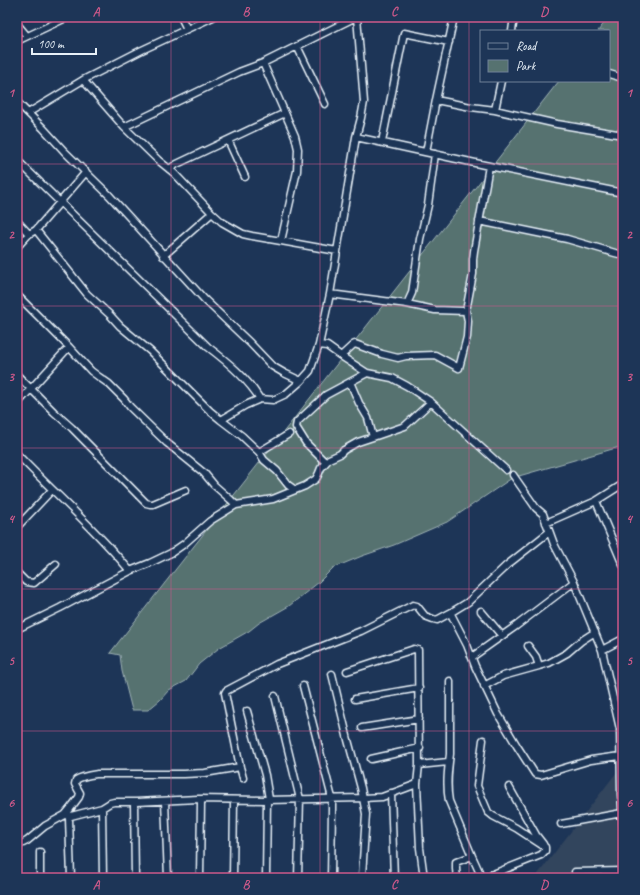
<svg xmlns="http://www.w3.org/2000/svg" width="640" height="895" viewBox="0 0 640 895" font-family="Caveat,sans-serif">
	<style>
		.built { fill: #31445d }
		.green { fill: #567270; stroke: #9fb2b4 }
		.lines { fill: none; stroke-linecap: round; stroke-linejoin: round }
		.minor-casing { stroke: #e8f1f8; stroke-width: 9 }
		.minor { stroke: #1d3557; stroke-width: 6 }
		.grid { fill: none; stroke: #cd598a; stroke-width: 1; stroke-opacity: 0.55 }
		.neatline { fill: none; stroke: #cd598a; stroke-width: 1.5 }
		.grid-label { font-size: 13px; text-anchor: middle; font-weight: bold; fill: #cd598a }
	</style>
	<rect width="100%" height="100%" fill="#1d3557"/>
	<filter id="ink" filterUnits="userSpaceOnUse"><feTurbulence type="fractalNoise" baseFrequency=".025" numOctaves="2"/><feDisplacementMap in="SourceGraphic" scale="8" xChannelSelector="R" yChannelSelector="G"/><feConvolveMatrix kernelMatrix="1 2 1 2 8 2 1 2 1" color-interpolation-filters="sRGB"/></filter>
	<g filter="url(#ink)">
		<path class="built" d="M623 764V878H535Z"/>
		<path class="green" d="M609 17H623V446L512 478 447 522 394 545 362 556 333 568 319 582 289 606 259 623 249 631 219 648 199 664 186 681 169 690 160 700 148 710H132L122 671 120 655 110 653 559 81H609V31H598Z"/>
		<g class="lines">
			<g class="minor-casing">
				<path id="minor" d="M181 17 187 29
					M17 24 27 36
					M512 31 514 17
					M17 41 68 17
					M297 46 325 104
					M263 63 295 136 298 149 297 171 281 241
					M609 74 623 78
					M83 80 124 127 158 160 174 173 212 213 222 222 243 234 252 236 281 241 337 251
					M436 100 471 107 495 110 557 124 623 135
					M17 102 43 128 65 152 109 195 205 300 250 343 272 366 284 373 301 381 310 371 319 345 327 346 341 356 367 373 392 378 407 386 431 402 506 470
					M495 110 501 81
					M28 113 83 80 142 50 213 17
					M124 127 239 72 263 63 356 17
					M356 137 489 166 623 193
					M228 140 245 177
					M382 142 404 33 449 42
					M426 152 436 100 454 17
					M17 160 208 347C228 362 247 378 260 399
					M169 169 177 164 285 113
					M17 221 29 234
					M479 221 567 239 615 253 619 254 623 252
					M36 230 87 294 110 315 120 326 150 351 210 411 221 420 246 405 260 399 273 400 286 394 301 381
					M17 247 29 234 36 230 86 172
					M163 256 212 213
					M330 294 407 304 435 310 466 311
					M17 295 69 347 91 371 99 377 109 384 124 399 130 407 167 443 204 473 214 485 231 500 236 505 273 499 305 486 316 479 319 473 321 468 329 459 340 454 344 450 358 442 373 437 368 418 359 403 350 382
					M407 304 412 293 420 239 428 205 435 154
					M319 345 330 294 356 137 361 118 364 102 357 17
					M341 356 353 345 355 344 382 354 398 358 406 356 435 355 459 368 467 337 468 321 466 311 473 274V259L474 251 489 166
					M17 375 54 412 72 428 146 503 150 504H153L186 490
					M17 404 69 347
					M221 420 242 436 259 452 264 460 277 471 288 485 295 490
					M373 437 405 426 431 402
					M259 452 289 434
					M17 454C54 493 96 529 130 571
					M325 462 306 443 296 427 297 422 326 395 367 373
					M513 475 536 508 543 514 554 544 574 582 602 650 620 729 621 794 623 824
					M623 484 596 501 623 565
					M546 523 596 501
					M17 527 52 490
					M549 532 507 565 468 602 450 613 451 614 467 645 475 666 498 714 517 746 535 774 541 775 591 760 620 756
					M17 573 26 582 34 583 56 564
					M481 611 502 636
					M17 629 60 608 130 571 150 563 171 553 184 544 210 521 236 505
					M528 646 536 657 539 666 549 663 567 653 581 641 595 632
					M602 650 623 639
					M472 657 516 626 574 582
					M347 671 414 649 418 650 419 765
					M332 674 348 740 361 788 366 814 362 876
					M450 681V754C448 769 446 785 449 801L472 856 482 878
					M303 686 332 798V808L331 878
					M484 686 503 676 539 666
					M275 696 300 799 298 878
					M355 699 419 688
					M247 711 265 775 269 799 271 800
					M362 728 419 719
					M483 740 477 786 488 812 493 816 516 828 545 847V851L541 855 483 878
					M371 759 420 748
					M243 778 240 767 225 693 226 691 277 664 361 631 413 605 417 606 425 616 433 619 437 620 450 613
					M417 784 419 765 448 762
					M509 787 536 835 543 844
					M391 793 394 878
					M165 801 168 878
					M134 802 135 878
					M102 808 103 878
					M561 824 622 813
					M17 846 27 841 45 826 65 815 70 809 79 797 80 793 75 784 76 780C82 776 90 775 97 774H184L205 773 240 767
					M40 852V878
					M575 872 623 871
					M71 878 69 818 71 816 102 808 110 803 114 802H136L198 799 267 800 363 798 382 797 417 784 420 848 424 878
					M200 878 201 802 203 799
					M233 878 234 800
					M266 878 267 800
					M457 878 456 869V862L472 856"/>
			</g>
			<use href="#minor" class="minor"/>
		</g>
	</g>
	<path class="grid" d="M171 17V878M320 17V878M469 17V878M17 164H623M17 306H623M17 448H623M17 589H623M17 731H623"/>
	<rect width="640" height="895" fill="none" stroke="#1d3557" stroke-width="44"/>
	<rect x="480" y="30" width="130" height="52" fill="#1d3557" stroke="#6e8097"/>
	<rect x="488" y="43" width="20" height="6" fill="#1d3557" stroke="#6e8097"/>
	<text x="516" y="50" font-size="12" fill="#e8f1f8">Road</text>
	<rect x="488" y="60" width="20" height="12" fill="#567270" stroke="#6e8097"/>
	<text x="516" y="70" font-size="12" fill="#e8f1f8">Park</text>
	<path d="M32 48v6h64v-6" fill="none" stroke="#e8f1f8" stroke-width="2"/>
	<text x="38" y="48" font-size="12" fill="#e8f1f8" stroke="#1d3557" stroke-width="3" paint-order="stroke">100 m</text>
	<rect x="22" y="22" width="596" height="851" class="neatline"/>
	<g class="grid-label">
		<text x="96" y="16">A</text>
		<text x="246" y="16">B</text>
		<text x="394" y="16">C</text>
		<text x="544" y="16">D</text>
		<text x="11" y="97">1</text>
		<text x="629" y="97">1</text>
		<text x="11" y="239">2</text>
		<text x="629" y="239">2</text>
		<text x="11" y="381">3</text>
		<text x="629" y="381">3</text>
		<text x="11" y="523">4</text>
		<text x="629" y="523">4</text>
		<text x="11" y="665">5</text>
		<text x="629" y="665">5</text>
		<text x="11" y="807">6</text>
		<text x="629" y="807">6</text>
		<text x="96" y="889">A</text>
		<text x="246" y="889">B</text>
		<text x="394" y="889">C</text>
		<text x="544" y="889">D</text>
	</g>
</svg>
